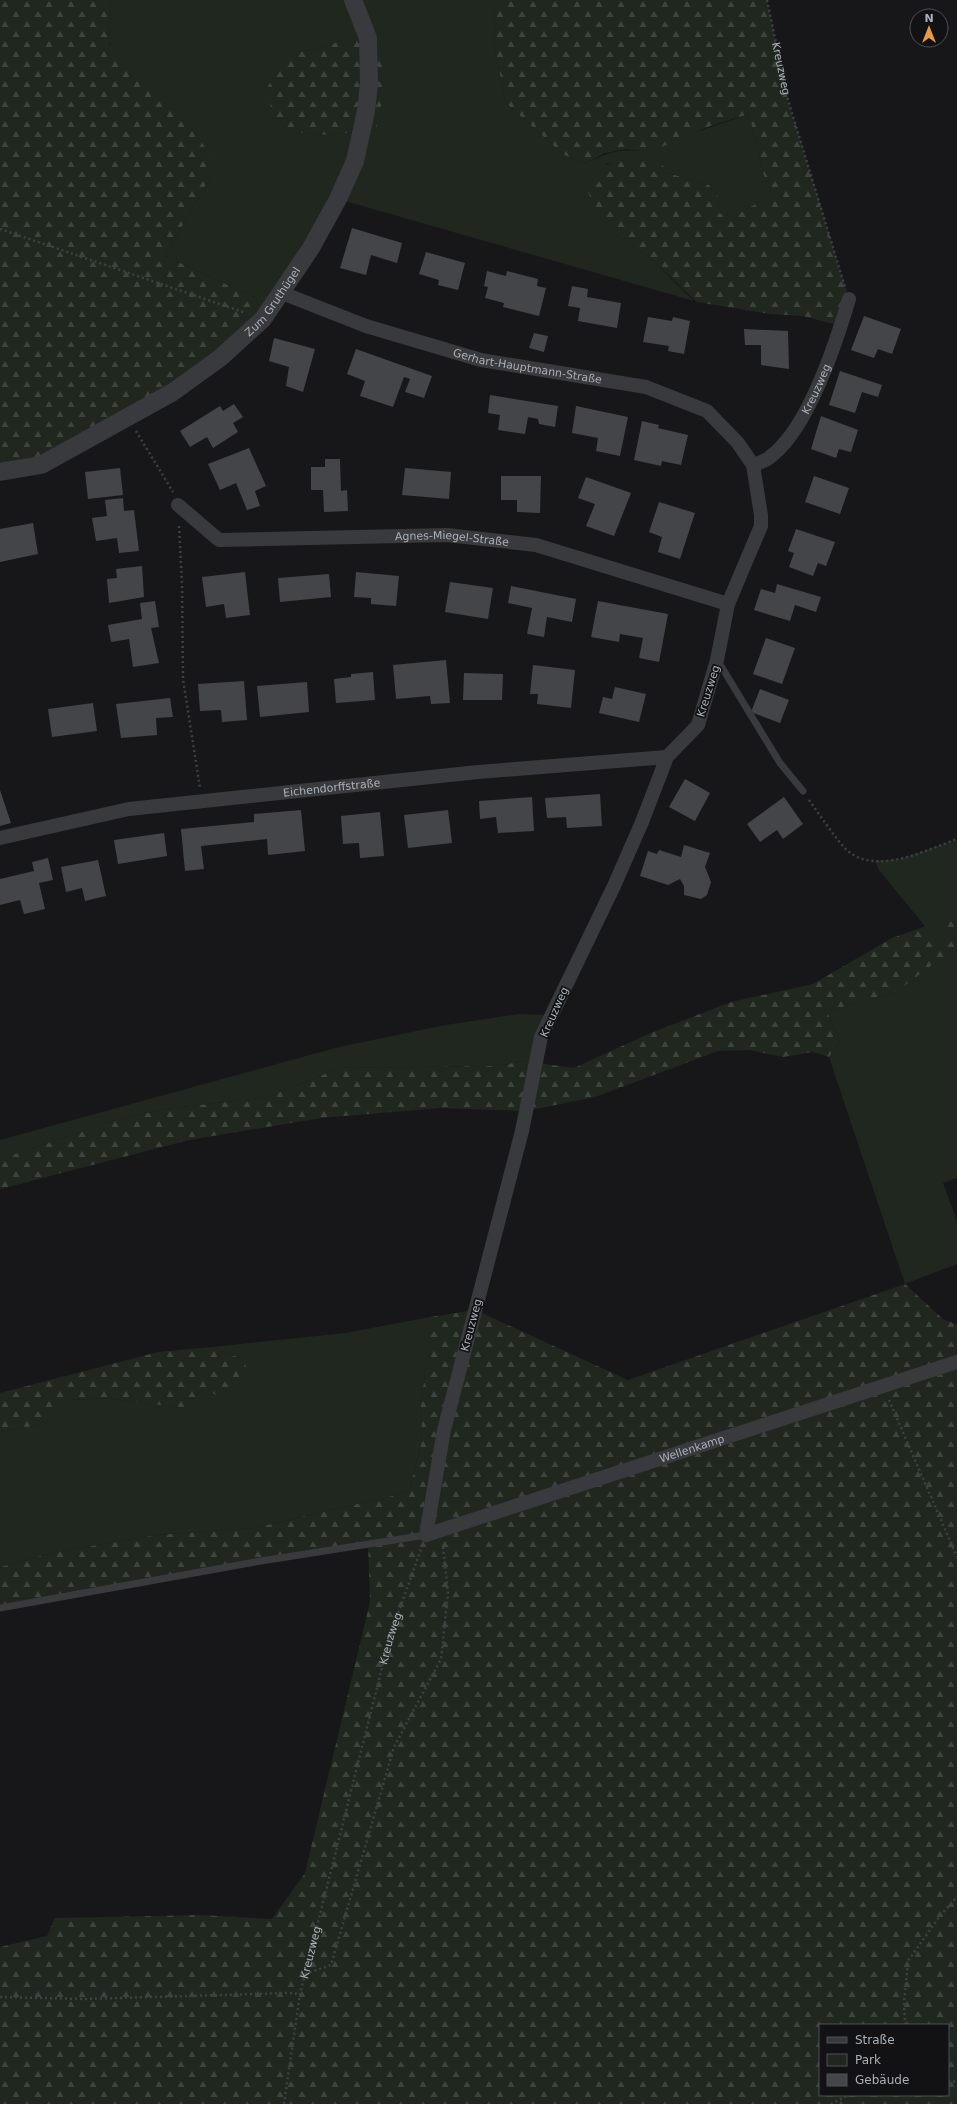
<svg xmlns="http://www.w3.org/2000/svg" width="957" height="2104" viewBox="0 0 957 2104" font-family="'DejaVu Sans',sans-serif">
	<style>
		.green { fill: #1f271f; fill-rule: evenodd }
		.forest { fill: url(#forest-firs); fill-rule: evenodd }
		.building { fill: #444549 }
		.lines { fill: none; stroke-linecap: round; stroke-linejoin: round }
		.path { stroke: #3e4144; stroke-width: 2.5; stroke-dasharray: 2 3; stroke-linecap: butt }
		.service { stroke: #383a3e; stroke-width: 7 }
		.minor { stroke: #383a3e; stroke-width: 14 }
		.tertiary { stroke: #383a3e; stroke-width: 18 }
		.labels { text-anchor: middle; stroke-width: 3.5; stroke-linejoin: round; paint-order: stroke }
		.street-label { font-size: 11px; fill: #aab0b8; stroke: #121214 }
	</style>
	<defs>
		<pattern id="forest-firs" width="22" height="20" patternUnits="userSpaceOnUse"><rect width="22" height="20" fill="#1f271f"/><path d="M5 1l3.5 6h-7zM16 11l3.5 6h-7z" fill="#3d443d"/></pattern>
	</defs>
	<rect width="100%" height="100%" fill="#171719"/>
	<path class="green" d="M111 0H494L495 50 506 103 564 155 586 163C605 154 620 148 641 151L749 114 764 176 773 189 771 195 733 217 717 213 719 198 709 185 628 161 606 164 614 234 648 256 694 301 338 199 263 319 256 298 165 256 217 165 109 43ZM346 39 376 130 327 135 293 132 280 123 296 52 319 49Z
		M957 839V914L944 937 937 941 879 870 875 861 900 859Z
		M955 946H957V1178L943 1183 957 1221V1264L905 1284 829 1057 840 1042 827 1011 896 992Z
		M519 1014 552 1015 536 1063 523 1061 498 1066 340 1068 268 1097 165 1109 116 1120 0 1159V1140L339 1047 445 1025Z
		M430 1317 426 1325V1364L421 1405 422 1440 409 1492 254 1528 157 1535 56 1552 0 1567V1432L44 1424 70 1400 102 1398 184 1408 203 1389 245 1360 212 1347 345 1333Z"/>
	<path class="forest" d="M0 0H111L109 44 179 109 217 165 165 256 256 298 263 319 220 358 41 465 0 472Z
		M494 0H767L788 100 849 299 841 326 803 316 770 314 697 302 648 256 614 234 595 212 586 185C597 158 632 159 658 159L668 173 709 185 719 198 718 213 733 217 771 195 772 189 764 176 749 114 710 126 657 149 641 151 627 149 605 153 586 163 564 155 506 103 495 50Z
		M368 38 383 56V97L376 130 327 135 293 132 280 123 271 109 268 86 281 66 296 52 319 49 346 39Z
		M957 914V946L896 992 827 1011 840 1042 829 1057 813 1052 783 1057 749 1050 718 1051 595 1097 526 1111 439 1108 321 1118 189 1140 0 1189V1159L116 1120 165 1109 268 1097 340 1068 498 1066 523 1061 574 1068 648 1034 731 1002 813 984 892 938 926 926 937 940 944 937 942 924Z
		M905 1284 944 1320 957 1324V2104H0V1947L47 1936 55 1918 201 1915 272 1919 305 1873 370 1602 368 1544 0 1608V1567L56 1552 157 1535 254 1528 409 1492 422 1440 421 1405 426 1364V1325L430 1317 475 1310 628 1380ZM820 2025H948V2095H820Z
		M212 1347 245 1360 247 1379 228 1400 203 1389 184 1408 102 1398 70 1400 44 1424 0 1432V1393L158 1352Z"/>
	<path class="building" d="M352 228 402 243 397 263 371 255 366 275 340 268Z
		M426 252 465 263 458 290 438 285 439 280 419 274Z
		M487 271 506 276 507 271 538 279 537 286 546 288 539 316 503 307 504 303 485 298 488 287 484 286Z
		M572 286 588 289 587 297 621 303 617 328 578 321 580 308 568 306Z
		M864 316 901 329 892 354 878 349 874 358 851 350Z
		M648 317 672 321 673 317 690 321 684 354 668 351 669 346 643 342Z
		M744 329 788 331 789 369 761 365V345H745Z
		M534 333 548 336 544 352 529 348Z
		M274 338 315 349 303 392 286 386 289 367 269 361Z
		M356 349 432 376 424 398 405 392 410 379 404 377 393 407 360 396 365 381 347 374Z
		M840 371 882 385 878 397 862 392 855 413 829 405Z
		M490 395 558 406 555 427 539 424 538 419 528 417 525 434 498 430 500 415 488 413Z
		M234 404 243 417 233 423 238 432 213 448 207 437 190 447 180 431 220 406 223 411Z
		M576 406 628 417 620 456 596 451 598 438 572 433Z
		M821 416 858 430 851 452 839 449 836 458 811 449Z
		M642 421 659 425 658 428 688 435 681 465 662 461 661 466 634 460Z
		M249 448 266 486 255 491 260 506 247 510 236 483 220 490 208 464Z
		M325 459H340L341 491 347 490 348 511 324 512 323 490H311V467H325Z
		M120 468 123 495 88 499 85 472Z
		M405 468 451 472 449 499 402 495Z
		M501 476H541L540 513 517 512V500H501Z
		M814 476 849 488 840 514 805 502Z
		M586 477 631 493 614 536 586 526 595 504 578 498Z
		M123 498 124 511 134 510 139 551 119 553 117 538 96 541 92 518 107 516 105 500Z
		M659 502 695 513 680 559 658 552 662 537 649 532Z
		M33 523 38 554 0 562V529Z
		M796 529 835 542 826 566 818 563 813 576 789 567 794 553 788 551Z
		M142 566 144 597 109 603 107 579 117 578 116 569Z
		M245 572 250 615 226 618 224 604 206 607 202 577Z
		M356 572 399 576 396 606 371 604V598L354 597Z
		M329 574 331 597 280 602 278 578Z
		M450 582 493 588 488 619 445 612Z
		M777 584 821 597 816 612 795 605 790 621 754 610 761 589 775 593Z
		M511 586 576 599 572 622 547 617 544 637 527 634 532 608 508 603Z
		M155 601 159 627 151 628 159 663 133 667 129 639 111 642 108 625 142 619 140 603Z
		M598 601 668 614 659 662 639 658 643 638 620 634 619 642 591 637Z
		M766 638 795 648 782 684 753 674Z
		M446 660 450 703 431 704 430 696 396 699 393 665Z
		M533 665 575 670 571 708 537 704 538 694H530Z
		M373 672 375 700 336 703 334 679 351 677V674Z
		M464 673 503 674 502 700H463Z
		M244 681 247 720 222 722 221 710 200 711 198 684Z
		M307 682 309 712 260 717 257 686Z
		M615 687 646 694 639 722 599 713 603 697 612 699Z
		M760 689 789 700 780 723 751 712Z
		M170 698 173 717 156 718 157 735 121 738 116 704Z
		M93 703 97 731 52 737 48 709Z
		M685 779 710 793 695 821 669 807Z
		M0 790 11 823 0 826Z
		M600 794 602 826 567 828 566 817 547 818 545 798Z
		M532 797 534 831 498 833 496 817 480 819 479 801Z
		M784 797 803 824 783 839 777 830 760 842 747 824Z
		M301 810 305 851 268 855 267 839 201 846 204 869 185 871 181 829 254 822V814Z
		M448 810 452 843 408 848 404 815Z
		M380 812 384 856 360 858 359 843 343 844 341 816Z
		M164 833 167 856 118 864 114 840Z
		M684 845 710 853 705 867 711 882 707 895 701 899 684 895V886L680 879 668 885 640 876 648 851 657 854 659 850 681 857Z
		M48 858 53 880 39 883 45 909 24 914 20 900 0 905V879L34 871 32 862Z
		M98 860 106 896 85 901 82 888 66 892 61 867Z"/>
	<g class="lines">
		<g class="path">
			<path id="s1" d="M767 0 788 100 845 287"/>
			<path d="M0 229 246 313"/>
			<path d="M136 431 173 492"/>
			<path d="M179 526 182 584 183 679 200 788"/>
			<path d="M809 800C820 815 830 831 842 845 870 879 924 851 957 839"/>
			<path d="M889 1400 957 1557"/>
			<path d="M305 1974 331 1965 394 1747 441 1659 448 1593 443 1545"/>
			<path d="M0 1997 84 1999 289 1993 300 1994"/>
			<path d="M905 2025 904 2003 908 1961 940 1916 957 1897"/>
			<path d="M948 2081 957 2082"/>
			<path id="s2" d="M284 2104 300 1994 390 1636 421 1549"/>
			<path d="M831 2104 848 2095"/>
		</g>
		<path class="service" d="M718 661 780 763 803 791
			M0 1608 261 1561 426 1535"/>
		<g class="minor">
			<path id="s3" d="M282 293 366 326 481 360 646 387 707 411 738 443 753 465 761 515V526L728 604 717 660 698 725 667 757 642 822 614 886 541 1037 522 1131 444 1430 426 1535 957 1362"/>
			<path id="s4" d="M753 465C759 463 765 461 770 457 808 429 836 343 849 299"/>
			<path id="s5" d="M178 505 219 540 447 535 536 545 728 604"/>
			<path id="s6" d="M0 838 129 809 478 772 667 757"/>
		</g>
		<path class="tertiary" id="s7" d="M0 472 41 465 173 392 220 358 263 319 311 248 338 199 355 161 366 111 369 84 368 38 353 0"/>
	</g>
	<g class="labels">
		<g class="street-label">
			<text dy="4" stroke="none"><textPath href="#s1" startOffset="70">Kreuzweg</textPath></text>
			<text dy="4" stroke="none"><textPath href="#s7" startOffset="328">Zum Gruthügel</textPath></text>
			<text dy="4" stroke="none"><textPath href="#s3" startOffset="257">Gerhart-Hauptmann-Straße</textPath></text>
			<text dy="4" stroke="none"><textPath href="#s4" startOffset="102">Kreuzweg</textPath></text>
			<text dy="4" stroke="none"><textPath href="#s5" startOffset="287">Agnes-Miegel-Straße</textPath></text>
			<text transform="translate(708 691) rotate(-73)" y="4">Kreuzweg</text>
			<text dy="4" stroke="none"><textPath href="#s6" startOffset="336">Eichendorffstraße</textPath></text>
			<text transform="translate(554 1012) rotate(-66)" y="4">Kreuzweg</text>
			<text transform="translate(471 1325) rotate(-75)" y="4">Kreuzweg</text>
			<text dy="4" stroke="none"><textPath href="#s3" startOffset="1928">Wellenkamp</textPath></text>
			<text dy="4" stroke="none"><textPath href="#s2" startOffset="478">Kreuzweg</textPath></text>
			<text dy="4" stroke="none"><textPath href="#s2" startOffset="154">Kreuzweg</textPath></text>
		</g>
	</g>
	<rect x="819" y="2024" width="130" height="72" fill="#121214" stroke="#4f5156"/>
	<rect x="827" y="2037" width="20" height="6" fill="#383a3e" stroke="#4f5156"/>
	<text x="855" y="2044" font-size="12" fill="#aab0b8">Straße</text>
	<rect x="827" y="2054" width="20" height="12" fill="#1f271f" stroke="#4f5156"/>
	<text x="855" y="2064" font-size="12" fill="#aab0b8">Park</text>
	<rect x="827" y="2074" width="20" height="12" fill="#444549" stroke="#4f5156"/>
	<text x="855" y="2084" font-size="12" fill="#aab0b8">Gebäude</text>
	<g transform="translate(929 28)"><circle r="19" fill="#121214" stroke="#4f5156"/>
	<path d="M0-3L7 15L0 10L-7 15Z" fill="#e99a3f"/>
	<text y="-6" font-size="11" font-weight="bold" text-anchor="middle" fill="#aab0b8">N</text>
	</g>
</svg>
